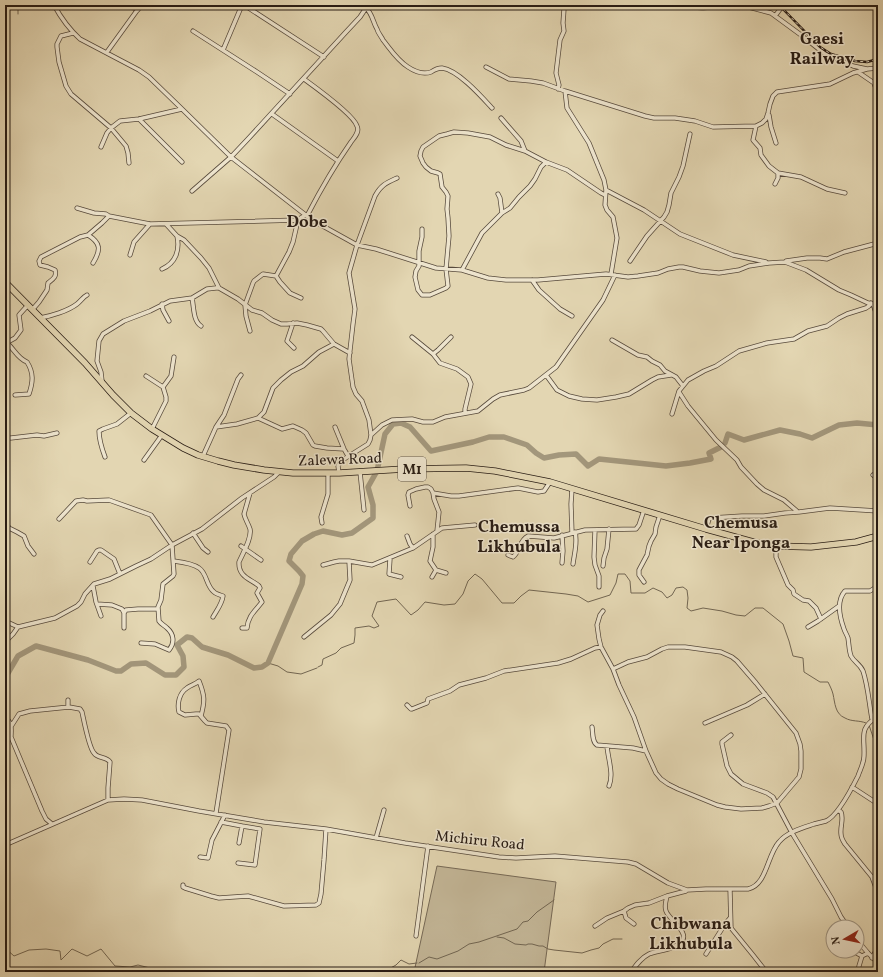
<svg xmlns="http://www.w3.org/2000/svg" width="883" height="977" viewBox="0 0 883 977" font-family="Vollkorn,serif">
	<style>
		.green { fill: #c3b697; stroke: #766956 }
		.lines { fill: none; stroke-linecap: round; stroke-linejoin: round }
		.stream { stroke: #726652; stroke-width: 1 }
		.river { stroke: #a3977c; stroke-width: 5.5 }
		.minor-casing { stroke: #574a3c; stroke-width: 5 }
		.highway-casing { stroke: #281c14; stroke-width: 7 }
		.minor { stroke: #ede4cd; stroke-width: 3.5 }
		.highway { stroke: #e3d6b2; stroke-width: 5.5 }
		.rail-casing { stroke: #281c14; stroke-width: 2.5 }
		.rail { stroke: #ede4cd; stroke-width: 1; stroke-dasharray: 3; stroke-linecap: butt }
		.labels { text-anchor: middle; stroke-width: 3; stroke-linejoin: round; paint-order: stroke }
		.shield { fill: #ede4cd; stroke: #63584c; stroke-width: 1 }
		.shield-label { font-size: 14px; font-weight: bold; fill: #281c14 }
		.street-label { font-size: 15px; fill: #281c14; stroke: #ede4cd }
		.quarter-label { font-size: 17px; font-weight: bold; fill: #281c14; stroke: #ede4cd }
	</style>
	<rect width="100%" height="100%" fill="#e3d6b2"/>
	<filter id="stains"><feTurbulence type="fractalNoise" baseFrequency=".005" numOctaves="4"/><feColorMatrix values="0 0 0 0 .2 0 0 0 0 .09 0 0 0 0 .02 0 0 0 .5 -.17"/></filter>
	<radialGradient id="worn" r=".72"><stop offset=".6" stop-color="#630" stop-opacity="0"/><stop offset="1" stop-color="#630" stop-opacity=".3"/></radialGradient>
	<path class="green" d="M437 866 556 882 544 972H414Z"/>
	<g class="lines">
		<path class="stream" d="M18 14V5
			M268 663 278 666 287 672 301 674 317 668
			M318 667 322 665 323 659 336 653 341 648 354 643 355 635V628L369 626 374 628 379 626 372 616 377 602 396 599 411 615 418 610 425 602 444 605 455 604 463 594 468 581 475 574 482 579 502 603H514L521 596 529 590 566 594 578 596 588 602 610 595 616 583 618 574H625L630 581 631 593H645L653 588 662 592 667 598 672 595 676 588 683 587 687 590 688 598 687 608 691 611 703 608 722 611 736 615 745 616 755 608H763L783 624 789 641 793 656 803 658 804 672 820 682H828C830 686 832 690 833 694 835 703 835 714 845 718 852 722 859 720 866 723
			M869 725 874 740 878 744
			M497 937 504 938 515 944 526 945 528 944H532L539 946H543L548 949 554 950 582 953 591 950 599 948 603 944 613 939H622
			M5 948 14 956 29 950 46 949 60 951 61 960 72 949 87 956 101 949 115 966 130 967 138 965 162 971 170 970 181 972
			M419 963 429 957 437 959 458 951 469 944 479 942 517 929 523 922 528 921 537 912 554 900
			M387 970 396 965 401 960 409 964 417 963"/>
		<path class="river" d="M725 443 728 434 744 440 780 430 800 434 812 438 839 425 857 423 878 425
			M5 672 8 673 18 656 36 646 88 660 116 671H121L131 664 146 663 165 675H176L184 667 183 656 177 645 187 637 192 638 202 647 228 655 254 668 262 667 268 663 302 584 303 576 299 571 289 561 291 554 302 541 314 534 323 531 342 535 352 533 373 518V505L368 487 377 471 385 434 393 424 401 423 410 427 431 451 473 442 489 437H504L527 445 536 453 544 458 559 455 576 454 588 466 599 459 666 466 690 463 711 459 709 453 721 447"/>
		<g class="minor-casing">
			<path id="minor" d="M54 5C61 18 69 29 80 39L139 70 149 77 182 109 231 157 312 220 357 245 376 249 436 268 462 270 488 278 506 280H538L606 274 628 277 638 276 658 273 668 269 679 267H683L700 271 719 273 739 270 749 266 769 263 785 262 806 270 839 290 851 295 868 303 873 304 878 303
				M128 5 138 10
				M244 5 324 57
				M687 5C699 10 712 7 724 5
				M741 5 771 13 801 35 825 54 853 66 867 69 878 68
				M366 8C372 13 373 22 377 29 378 33 381 36 383 40 391 50 397 60 408 67 414 71 423 75 431 72 434 70 438 68 442 68 458 70 481 96 492 108
				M775 16 781 8 783 6 782 5
				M193 31 257 72 290 94
				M73 33 61 36 57 44V47L59 62 66 86 71 94 111 128 126 146 128 153 129 163
				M223 50 242 5
				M107 52 141 5
				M486 67 509 79 531 81 543 83 565 91 645 116 654 118H675L695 121 713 127 756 126 762 123 766 119 768 113 770 104 773 96 777 92 830 84 853 73 867 69
				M858 72 874 83 875 86 878 89
				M558 89 559 85 556 73 560 40 564 31 563 23 564 9 563 6
				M565 91 567 108 589 143 604 180 606 190 605 205 607 210 613 217 617 238 611 274
				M272 114 338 161
				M769 115 771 127 776 143
				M501 118 521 141 525 151
				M139 119 182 162
				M756 126 753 140 760 148 761 155 769 166 778 173V178L775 184
				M101 147 107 133 111 128 120 121 139 119 182 109
				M778 173 801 177 827 189 845 193
				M606 190 644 210 680 234 733 255 766 262
				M192 191 231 157 248 139 346 32 360 17 368 5
				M498 194 500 198 502 213
				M77 208 94 213 106 214 109 216 150 224 298 220
				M166 224 177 236 184 240 201 258 209 268 219 288
				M422 229V237L419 251V266L416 271 415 277 418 290 422 295H430L446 288 448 286 446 269 449 236 448 218 447 209 448 196 446 192 442 187 440 174 438 173 431 171 426 167 423 163 420 156 421 151 423 147 439 136 447 134 454 132 468 133 490 137 506 145 525 151 546 162 567 170 601 193 605 195
				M88 235C101 243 101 250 93 263
				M130 255 134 242 150 224
				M630 261 647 236 664 217 667 212 669 205 671 193 679 177 683 166 690 134
				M786 261 807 258H820L827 259 844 252 878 243
				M162 269C176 263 180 250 177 236
				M462 270 482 233 502 213 510 208 519 197 530 186 535 179 541 167 546 162
				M532 280 539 290 560 309 572 316
				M192 298C194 307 193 321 201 326
				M301 298 290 293 280 282 276 276 289 252 293 242 298 220 302 217 308 214C321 189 335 165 351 142 354 138 360 132 357 126 354 115 315 87 304 79
				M162 304 163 310 169 321
				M873 304 875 310 878 312
				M32 310 39 302 47 290 48 283C53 279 57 277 55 270L48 267 40 265 39 261 41 257 80 237 88 235 102 223 109 216
				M40 318C51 316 68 311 77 304 81 301 83 297 87 295
				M293 323 287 341 294 348
				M250 331 246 316 245 305 253 283 254 281 263 274 276 276
				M412 337 433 354 440 363 457 369 468 377 471 384 465 409V413
				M612 340 638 355 647 357 652 361 660 365 665 371 676 377 683 386
				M6 343 15 338 21 330 19 315 28 305
				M7 343C15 350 17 358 27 362 34 373 33 382 29 394L15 395
				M433 354 438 350 451 337
				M546 375 557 390 569 396 582 399 597 400 616 397 629 394 652 380 658 377 671 375
				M146 376 163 387 166 397V401L152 429
				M102 381 101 372 97 361 99 341 103 334 124 321 150 311 170 301 192 298 207 289 216 288H219L238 299 252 310 262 313 272 320 281 324H287L297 323 307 325 321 329 323 331 334 344 350 353
				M163 387 171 376 174 357
				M679 392 688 406 716 440 737 460 741 467 757 484 764 490 784 500 798 512
				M672 414 679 391 688 380 704 371 716 366 739 351 767 343 794 339 808 331 827 326 839 318 847 314 866 308 869 306 871 303
				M258 418 282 429 293 426 302 430 306 433 313 445 315 446 327 448 344 449
				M216 427 224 415 238 379 241 375
				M335 427 344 449 348 456
				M371 435 382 425 392 420 412 419 423 422H433L445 417 478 411 493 399 500 395 524 390 529 388 556 367 603 300 615 275
				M5 438H11L37 435 44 436 57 433
				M203 456 216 427 237 424 258 418 264 412 273 388 281 380 291 372 303 366 319 352 334 344
				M105 457C102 449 99 440 99 431L103 429 117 424 131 413
				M144 460 162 435
				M360 472 364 510
				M339 473 338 466 341 461 368 444 370 440 371 435 369 420 362 401 356 394 353 387 349 359 353 324 355 309 349 273 357 245 375 196C381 185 386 183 397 178
				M873 475 878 479
				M572 489 571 504 572 533
				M433 493 451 496H459L518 488 538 492 544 491 550 482
				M410 506 408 495 409 492 416 489 425 487H428L431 489 433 493 434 499 439 512 437 531
				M59 519 76 501 83 500 87 501 109 500 151 515 172 545 174 574 173 576 163 584 161 600 158 607 159 621C161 624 164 625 167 628 174 634 175 643 169 650L155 644 141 643
				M5 522 9 528 17 532 24 536 28 546 34 554
				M322 523 321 517 328 494V473
				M706 529 709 519 711 518 742 516H764L785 513 799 512 830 508 878 511
				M595 530 594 557 595 565 599 576V587
				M193 533 203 548 208 552
				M433 534V547L430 561 436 570 446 573
				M407 536 410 544 413 548
				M241 546 261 560
				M776 546V557L788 585 793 590 794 594 803 600 809 601 816 608 821 619
				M508 555 513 557C520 552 519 540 528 536L554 538 585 530 636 529 639 525 644 510
				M390 559 389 574 401 577
				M174 561C182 562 192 563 199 568 207 573 206 586 214 592 216 594 220 595 223 596 222 604 217 610 213 617
				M90 562 97 551 99 550H101L114 559 120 574
				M562 563 563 551 562 535
				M573 564C574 555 578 542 575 532
				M323 565 334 562 339 561H349L372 565 413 548 442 528 475 525
				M603 566 604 558 607 549 609 529
				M432 577 436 570
				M644 582 639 575V570L647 555 649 546 651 541 655 534 656 527 660 515
				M93 586 96 602 101 616
				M97 604 112 605 122 609 124 613
				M603 611 600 615 597 625 599 639 601 647 613 669 619 685 634 717 646 751 656 773 661 779 668 784 678 789 717 805 725 807 741 809 762 808 769 806 777 803 799 777 801 769V751L800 744 796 733 756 683 737 661 732 657 721 652 685 647H668L662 649 647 657 628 662 613 669
				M5 621 18 627 55 618 77 606 81 602 85 594 94 584 110 579 136 566 151 559 172 545 202 529 242 498 274 477 279 472
				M808 627 818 621 839 606
				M124 628V613L126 610 138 609H158
				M242 628H247C248 616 255 611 262 602L257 593 260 588 259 586C251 579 238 577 239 562 243 553 252 538 250 529 248 523 245 519 244 514L250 493
				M304 637 331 615 340 604 350 580 349 561
				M5 642 13 634 18 627
				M68 700V706L69 707
				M407 705 411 709H412L427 703 428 699 450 691 459 685 486 678 504 671 558 663 571 659 595 648 601 647
				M201 716C205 701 205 696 199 681 196 684 191 685 187 688 179 693 177 704 179 712L185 715 196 714H199L205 721 207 723 226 726 229 730 216 813
				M5 718C13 722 11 730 11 737L42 811 46 819 52 824
				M872 719C869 703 868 686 863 671 860 664 854 662 851 656 849 651 849 644 848 638 847 635 845 632 844 629 840 618 836 601 845 591H870L878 586
				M705 723 747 705 765 694
				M12 725 19 714 30 711 69 707 80 709 82 712C84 721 89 748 94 753 98 759 106 756 110 762L108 788V800
				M592 727C593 733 592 742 597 745L633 748 646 751
				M731 735 722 742V744L727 766 731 774 743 784 767 793 773 797 792 833 832 899 841 917 848 927
				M607 746C608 759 614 774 609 786
				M852 787 878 804
				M838 810 841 812C844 819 840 826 841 834 841 837 843 841 845 844L872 877 878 893
				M221 822 242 826
				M376 838 384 810
				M5 845 108 800 124 799 142 800 199 811 264 822 326 829 405 843 499 857 516 858 555 856 628 862 636 864 668 883 687 890 706 889H748C767 885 767 855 779 842 787 832 802 828 814 824 818 823 822 822 826 821 837 816 852 788 858 776 860 770 864 763 864 756 865 736 858 729 878 716
				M200 857 208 858 212 840 225 815
				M238 863 255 865 260 829 242 826 239 843
				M183 885V887L185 888 211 896 219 898 248 896 284 906 316 905 319 903 321 894 324 860 326 829
				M730 889 731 928 753 955 764 969 772 972
				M624 911 626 918 634 924
				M595 926 607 918 624 911 628 908 635 905 649 903 667 896
				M416 936 428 846
				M857 940 868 953 878 963
				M853 951 862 956 868 953
				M706 954 725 924 730 918
				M872 958 878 947
				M631 972C636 965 641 958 649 954 659 950 671 951 681 942 691 933 669 920 666 911 664 906 666 901 667 896L686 891
				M858 972 859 966 862 956"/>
		</g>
		<g class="highway-casing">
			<path id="highway" d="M5 282 85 363 113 395 131 413 152 429 183 448 198 455 218 461 234 465 264 470 293 473H339L404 469 466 468 495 471 550 482 706 529 757 543 776 546 811 547 856 542 878 536"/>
		</g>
		<use href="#minor" class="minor"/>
		<use href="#highway" class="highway"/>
		<g class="rail-casing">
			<path id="rail" d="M779 5 820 47 831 54 855 61 867 62 878 59"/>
		</g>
		<use href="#rail" class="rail"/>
	</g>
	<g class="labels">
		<rect class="shield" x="398" y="457" width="28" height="24" rx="3"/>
		<g class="shield-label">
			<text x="412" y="474">M1</text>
		</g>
		<g class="street-label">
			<text transform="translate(340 459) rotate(-2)" y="5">Zalewa Road</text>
			<text transform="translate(480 840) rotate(6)" y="5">Michiru Road</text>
		</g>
		<g class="quarter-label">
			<text x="822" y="44">Gaesi<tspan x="822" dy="20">Railway</tspan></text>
			<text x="307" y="227">Dobe</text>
			<text x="741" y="528">Chemusa<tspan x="741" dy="20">Near Iponga</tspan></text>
			<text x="519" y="532">Chemussa<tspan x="519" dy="20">Likhubula</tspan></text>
			<text x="691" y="929">Chibwana<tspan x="691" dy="20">Likhubula</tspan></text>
		</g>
	</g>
	<rect width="883" height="977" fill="none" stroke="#e3d6b2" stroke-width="20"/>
	<rect x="6" y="6" width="871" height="965" fill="none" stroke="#281c14" stroke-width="2"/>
	<rect x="10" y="10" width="863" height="957" fill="none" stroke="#281c14"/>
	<g transform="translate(845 939) rotate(261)"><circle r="19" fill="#ede4cd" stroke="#9e9483"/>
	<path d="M0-3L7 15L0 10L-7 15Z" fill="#8f2418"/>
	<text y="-6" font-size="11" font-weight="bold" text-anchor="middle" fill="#281c14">N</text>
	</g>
	<rect width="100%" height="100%" filter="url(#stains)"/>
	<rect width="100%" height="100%" fill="url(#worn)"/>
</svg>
